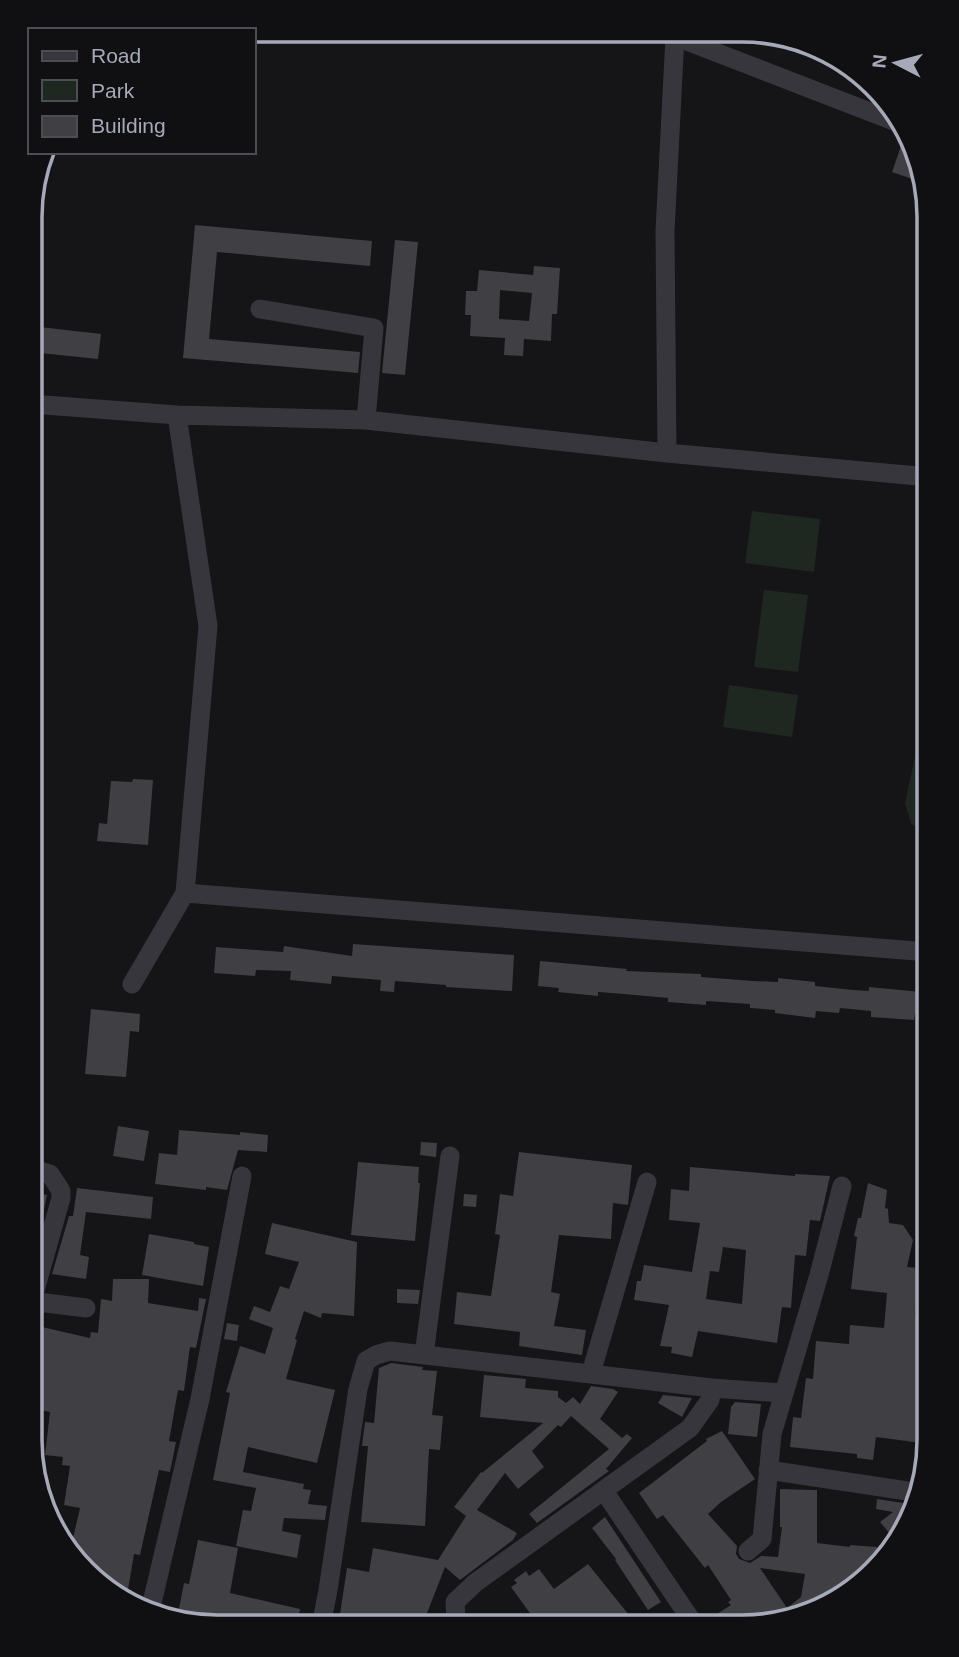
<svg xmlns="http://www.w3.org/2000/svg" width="959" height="1657" viewBox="0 0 959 1657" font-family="Arial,sans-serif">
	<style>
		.green { fill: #1f2721 }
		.building { fill: #3f3f44; fill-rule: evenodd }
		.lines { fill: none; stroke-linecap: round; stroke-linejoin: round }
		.minor { stroke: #36363c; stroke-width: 19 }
		.rim { fill: none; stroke: #a6aab8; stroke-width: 3.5 }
	</style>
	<rect width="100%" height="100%" fill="#151517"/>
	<path class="green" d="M752 511 820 519 814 572 745 563Z
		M764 590 808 595 798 672 754 667Z
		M729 685 798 695 792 737 723 727Z
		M929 692V840L911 823 905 803Z"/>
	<path class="building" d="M901 146 916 151 919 156 924 183 892 172Z
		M195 225 372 241 370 266 217 252 209 339 360 352 358 373 183 358Z
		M395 240 418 242 405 375 382 373Z
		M534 266 560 268 557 314H552L551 341 524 339 523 356 504 355 505 338 470 336 471 315H465L466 291H477L479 270 533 275ZM500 290 532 293 529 321 499 319Z
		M31 326 101 334 98 359 31 352Z
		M133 779 153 780 148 845 97 841 99 823 107 824 111 781 132 782Z
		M353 944 514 955 512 991 446 987V985L395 981 394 992 380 991 381 980 332 976 331 984 290 980 291 971 256 970 255 976 214 973 216 947 283 952 284 946 352 956Z
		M540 961 627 969 626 971 701 974V977L753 981 778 982V978L815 982V986L853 990 869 991V987L921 992 920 997H926L925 1015 915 1014 914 1020 871 1017V1011L840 1008 839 1013 816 1011 815 1018 775 1013V1010L750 1008V1004L706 1001V1005L668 1002V998L624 994 598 992V996L558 992 559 988 538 986Z
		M91 1009 140 1014 139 1032 130 1031 126 1077 85 1074Z
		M118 1126 149 1131 144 1161 113 1156Z
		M179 1130 240 1135V1132L268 1135 267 1152 238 1150 227 1190 206 1187V1190L155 1184 159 1153 177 1155Z
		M421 1142 437 1143 436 1157 420 1155Z
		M519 1152 632 1165 628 1205 613 1203 611 1239 559 1235 551 1292 560 1294 554 1326 586 1330 582 1355 519 1346 520 1332 454 1324 457 1292 491 1296 500 1235 495 1234 500 1194 513 1196Z
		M358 1162 419 1167 418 1183H420L415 1241 351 1235Z
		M690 1167 795 1176V1174L830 1176 820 1221 810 1220 806 1256 795 1255 791 1308 782 1307 777 1343 698 1331 692 1357 671 1353 672 1347 660 1346 669 1305 634 1300 637 1281H641L644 1265 692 1272 700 1223 669 1220 671 1189 689 1191ZM723 1247 746 1250 742 1304 706 1299 710 1271 719 1272Z
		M868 1183 887 1190 885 1208 888 1209 889 1223 903 1225 913 1240 907 1267 920 1268 915 1314 929 1316V1444L876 1437 873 1460 857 1458V1454L790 1447 793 1417 801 1418 806 1378 813 1379 816 1341 849 1344 850 1325 884 1328 887 1293 851 1289 857 1237 854 1236 858 1218H861Z
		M77 1188 153 1197 151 1219 86 1212 80 1255 89 1257 86 1279 52 1274 69 1216H73Z
		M30 1192 47 1195 42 1219 30 1217Z
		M464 1194 477 1195 476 1207 463 1206Z
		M272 1223 357 1242 354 1316 322 1313 321 1318 304 1311 295 1339 297 1340 286 1379 335 1390 317 1463 248 1447 243 1472 304 1484 303 1489 311 1490 308 1504 327 1506 325 1520 284 1518 282 1531 301 1535 297 1558 236 1546 243 1510 251 1511 256 1488 213 1480 230 1393 226 1392 240 1346 265 1354 273 1328 249 1319 254 1306 270 1312 280 1286 289 1289 299 1262 265 1254Z
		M149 1234 194 1242V1244L209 1247 203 1286 142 1275Z
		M113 1279H149L148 1303 198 1311 199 1298 206 1299 196 1348 190 1347 184 1391 178 1390 169 1441 176 1442 170 1472 159 1470 140 1555 134 1554 127 1596 94 1581 71 1547 80 1508 64 1505 70 1466 62 1465 63 1457 45 1455 50 1412 30 1408V1378L42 1327 90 1338 91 1332 98 1333 101 1299 112 1301Z
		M397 1289 420 1290 418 1304 397 1303Z
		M227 1323 239 1325 237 1341 224 1339Z
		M391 1363 423 1367 422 1370 437 1371 432 1415 443 1416 440 1450 429 1449 425 1526 361 1522 368 1446H362L365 1422 374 1423 379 1368Z
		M484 1375 526 1379 525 1388 558 1391V1397L566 1403 573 1397 580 1404 591 1386 613 1389 618 1392 600 1419 622 1438 627 1434 632 1438 606 1469 609 1471 537 1523 529 1514 609 1449 571 1416 561 1427 558 1425 532 1451 544 1467 518 1489 505 1473 477 1510 517 1533 513 1540 460 1580 445 1567 422 1626 340 1614 347 1568 369 1572 373 1548 438 1560 466 1516 454 1507 481 1472 482 1473 543 1423 480 1417Z
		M663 1395 692 1398 682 1417 658 1403Z
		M735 1402 761 1404 757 1437 728 1434 731 1407Z
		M722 1431 755 1479 721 1502 708 1514 737 1546 736 1554 739 1559 750 1563 761 1556 778 1557 782 1527H780V1489L815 1490H817V1543L850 1547V1545L877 1547 875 1565 803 1617 742 1627H714L709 1619 731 1605 728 1602 731 1600 708 1565 705 1568 663 1515 657 1519 639 1493 707 1441 706 1439ZM760 1568 805 1574 801 1597 787 1608Z
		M877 1499 910 1504 896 1541 880 1522 893 1512 876 1509Z
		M605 1517 661 1602 648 1610 615 1560 616 1559 592 1528Z
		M198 1540 238 1548 230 1593 300 1609 297 1626H192L177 1619 184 1583 189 1584Z
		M588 1564 633 1620 622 1627H540L511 1587 517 1583 514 1580 526 1571 529 1576 539 1569 554 1589Z"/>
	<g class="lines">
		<path class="minor" d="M666 33 896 122
			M260 309 374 328 366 420
			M31 404 177 415 366 420 667 453 929 477
			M667 453 665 231 675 36
			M185 893 929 952
			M132 984 185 893 208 626 177 415
			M30 1168 50 1174 61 1191V1198L32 1301
			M30 1301 86 1308
			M424 1355 450 1156
			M591 1373 647 1182
			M768 1470 914 1492
			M604 1491 696 1627
			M748 1551 762 1539 772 1434 819 1275 842 1186
			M151 1607 200 1399 242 1176
			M321 1626 328 1590 358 1389 366 1361 376 1355 390 1351 712 1388 783 1393
			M460 1626 456 1618 455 1602 475 1583 690 1428 710 1400 712 1388"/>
	</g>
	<path d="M0 0H959V1657H0ZM217 42H742A175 175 0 0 1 917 217V1440A175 175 0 0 1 742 1615H217A175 175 0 0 1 42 1440V217A175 175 0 0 1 217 42Z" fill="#101012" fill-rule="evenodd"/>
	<path class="rim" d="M217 42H742A175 175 0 0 1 917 217V1440A175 175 0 0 1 742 1615H217A175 175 0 0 1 42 1440V217A175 175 0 0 1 217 42Z"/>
	<rect x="28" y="28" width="228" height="126" fill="#101012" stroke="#4c4e54" stroke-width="2"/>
	<rect x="42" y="51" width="35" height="10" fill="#36363c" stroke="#4c4e54" stroke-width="2"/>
	<text x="91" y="63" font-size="21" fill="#a6aab8">Road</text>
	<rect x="42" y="80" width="35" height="21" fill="#1f2721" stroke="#4c4e54" stroke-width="2"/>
	<text x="91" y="98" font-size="21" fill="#a6aab8">Park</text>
	<rect x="42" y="116" width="35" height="21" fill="#3f3f44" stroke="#4c4e54" stroke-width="2"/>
	<text x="91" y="133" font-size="21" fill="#a6aab8">Building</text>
	<g transform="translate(896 63) rotate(276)" stroke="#101012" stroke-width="5" paint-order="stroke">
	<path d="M0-5L12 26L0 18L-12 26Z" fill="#a6aab8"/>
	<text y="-10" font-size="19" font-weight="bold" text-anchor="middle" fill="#a6aab8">N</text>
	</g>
</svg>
